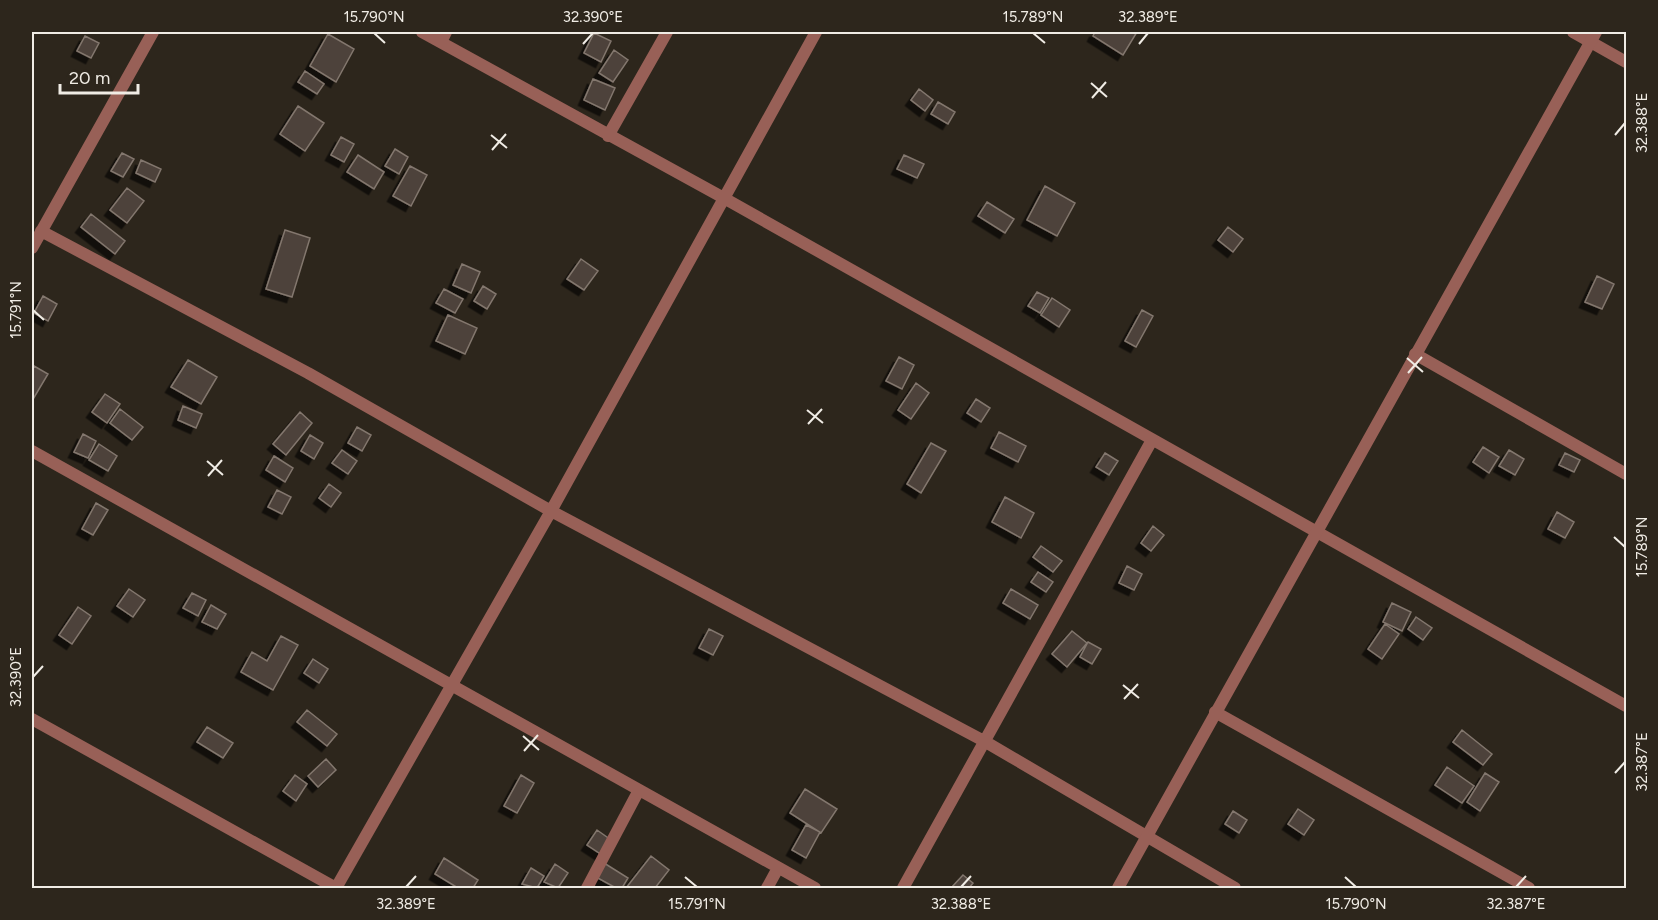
<svg xmlns="http://www.w3.org/2000/svg" width="1658" height="920" viewBox="0 0 1658 920" font-family="Figtree,sans-serif">
	<style>
		.building { fill: #4d423a; stroke: #83776e; stroke-width: 1.5; filter: url(#shadow) }
		.lines { fill: none; stroke-linecap: round; stroke-linejoin: round }
		.minor { stroke: #986057; stroke-width: 12 }
		.tertiary { stroke: #986057; stroke-width: 12 }
		.ticks { fill: none; stroke: #f0ece5; stroke-width: 2 }
		.neatline { fill: none; stroke: #f0ece5; stroke-width: 2 }
		.ticks-label { font-size: 15px; text-anchor: middle; fill: #f0ece5 }
	</style>
	<defs>
		<filter id="shadow"><feDropShadow dx="-5.5" dy="5.5" stdDeviation="0" flood-color="#0009"/></filter>
	</defs>
	<rect width="100%" height="100%" fill="#2d261c"/>
	<path class="building" d="M1095 32H1137L1123 55 1093 36Z
		M594 33 611 41 601 62 584 53Z
		M328 34 354 49 336 82 310 66Z
		M85 36 99 43 91 58 77 51Z
		M614 50 628 60 613 82 599 73Z
		M305 71 324 84 317 94 298 82Z
		M593 79 615 88 605 110 584 100Z
		M919 89 933 100 925 111 911 100Z
		M938 102 955 112 948 124 931 114Z
		M298 106 324 123 305 151 280 134Z
		M341 137 354 144 344 162 331 155Z
		M395 149 408 157 399 174 385 166Z
		M122 153 134 159 123 177 111 171Z
		M358 155 384 172 374 189 347 172Z
		M904 155 924 164 917 178 897 169Z
		M141 160 161 169 155 182 136 173Z
		M410 166 427 175 411 206 393 196Z
		M1045 186 1075 203 1057 236 1027 220Z
		M127 188 144 201 127 223 110 210Z
		M987 202 1014 219 1005 233 978 216Z
		M91 214 125 241 115 254 81 227Z
		M1228 227 1243 239 1233 252 1218 240Z
		M285 230 310 238 292 297 266 289Z
		M581 259 598 271 584 290 567 279Z
		M462 264 480 272 471 293 453 285Z
		M1597 276 1614 284 1602 309 1585 302Z
		M483 286 496 294 487 309 474 301Z
		M444 289 463 299 455 313 436 303Z
		M1037 292 1049 298 1040 313 1028 306Z
		M43 296 57 304 48 321 34 313Z
		M1052 298 1070 310 1059 327 1041 315Z
		M1142 310 1153 316 1136 347 1125 341Z
		M448 315 477 328 465 354 436 341Z
		M899 357 914 365 902 389 886 381Z
		M188 360 217 377 201 404 171 387Z
		M34 366 48 374 32 401V370Z
		M916 383 929 393 911 419 898 410Z
		M105 394 120 404 107 423 92 412Z
		M976 399 990 408 981 422 967 413Z
		M183 406 202 414 196 428 178 420Z
		M120 409 143 427 132 440 110 423Z
		M300 412 312 423 286 455 273 444Z
		M357 427 371 435 362 451 348 443Z
		M999 432 1026 446 1018 462 991 448Z
		M83 434 96 441 88 458 74 452Z
		M310 435 323 443 314 459 301 451Z
		M931 443 946 451 921 493 907 484Z
		M99 444 117 456 108 471 89 460Z
		M1483 447 1499 457 1489 473 1473 462Z
		M342 450 357 461 348 474 332 463Z
		M1509 450 1524 459 1515 475 1499 466Z
		M1105 453 1118 461 1109 475 1096 467Z
		M1565 453 1580 460 1574 472 1559 465Z
		M274 456 293 468 285 482 266 470Z
		M329 484 341 493 331 507 319 498Z
		M277 490 291 497 282 514 268 507Z
		M1005 497 1034 513 1021 538 992 522Z
		M96 503 108 510 93 535 82 529Z
		M1557 512 1574 522 1565 538 1548 529Z
		M1153 526 1164 535 1151 551 1141 543Z
		M1041 546 1062 561 1053 572 1033 557Z
		M1127 566 1142 574 1134 590 1119 583Z
		M1038 572 1053 582 1046 592 1031 582Z
		M129 589 145 600 133 617 117 606Z
		M1011 589 1038 605 1030 619 1003 603Z
		M192 593 206 600 198 616 183 608Z
		M1392 603 1411 612 1402 631 1383 622Z
		M211 605 226 614 217 629 202 622Z
		M78 607 91 616 72 644 59 635Z
		M1416 617 1432 628 1423 640 1408 629Z
		M1385 624 1399 634 1382 659 1368 649Z
		M709 629 723 636 713 655 699 648Z
		M1072 631 1087 643 1067 667 1052 654Z
		M281 636 298 645 273 690 241 672 252 652 267 661Z
		M1088 642 1101 649 1092 664 1080 657Z
		M313 659 328 669 319 683 304 673Z
		M307 710 337 734 327 746 297 722Z
		M207 727 233 743 223 758 197 742Z
		M1462 730 1492 754 1483 765 1453 742Z
		M326 759 336 770 318 787 308 776Z
		M1447 767 1474 786 1462 803 1435 785Z
		M1485 773 1499 782 1480 811 1467 802Z
		M295 775 307 784 296 801 283 791Z
		M521 775 534 783 517 813 504 806Z
		M805 789 837 809 821 833 790 813Z
		M1298 809 1314 820 1304 835 1288 824Z
		M1233 811 1247 820 1239 833 1225 824Z
		M806 825 820 832 806 858 792 850Z
		M597 830 611 840 602 855 587 845Z
		M651 856 669 870 655 888H626Z
		M444 858 478 880 473 888H458L435 874Z
		M604 863 628 878 622 888H616L596 877Z
		M555 864 568 873 558 888 544 882Z
		M531 868 544 876 537 888 522 884Z
		M963 875 973 883 969 888H951Z"/>
	<g class="lines">
		<path class="minor" d="M422 32 722 197 1626 706
			M1573 32 1626 62
			M441 42 446 32
			M608 136 667 32
			M41 231 308 373 551 511 984 741 1235 888
			M32 248 153 32
			M1415 354 1626 474
			M32 451 815 888
			M1215 712 1529 888
			M32 719 336 888
			M336 888 551 511 816 32
			M587 888 639 790
			M767 888 778 868
			M903 888 1152 440"/>
		<path class="tertiary" d="M1118 888 1596 32"/>
	</g>
	<path class="ticks" d="M374 33 385 43M1033 33 1045 43M583 44 593 33M1139 44 1148 33M1091 83 1107 97M1092 98 1106 82M491 135 507 148M1615 135 1625 123M492 150 506 134M33 310 44 320M1407 358 1423 372M1408 373 1422 357M807 410 823 423M808 424 822 409M207 461 223 475M208 476 222 460M1614 537 1625 547M33 677 43 666M1123 685 1139 698M1124 699 1138 684M523 736 539 750M524 751 538 735M1615 773 1625 762M685 877 697 887M1345 877 1356 887M406 887 416 876M961 887 971 876M1516 887 1526 876"/>
	<rect width="1658" height="920" fill="none" stroke="#2d261c" stroke-width="66"/>
	<path d="M60 84v9h78v-9" fill="none" stroke="#f0ece5" stroke-width="3"/>
	<text x="69" y="84" font-size="18" fill="#f0ece5" stroke="#2d261c" stroke-width="4.5" paint-order="stroke">20 m</text>
	<rect x="33" y="33" width="1592" height="854" class="neatline"/>
	<g class="ticks-label">
		<text x="374" y="22">15.790°N</text>
		<text x="593" y="22">32.390°E</text>
		<text x="1033" y="22">15.789°N</text>
		<text x="1148" y="22">32.389°E</text>
		<text transform="translate(1642 123) rotate(-90)" y="5">32.388°E</text>
		<text transform="translate(16 310) rotate(-90)" y="5">15.791°N</text>
		<text transform="translate(1642 547) rotate(-90)" y="5">15.789°N</text>
		<text transform="translate(16 677) rotate(-90)" y="5">32.390°E</text>
		<text transform="translate(1642 762) rotate(-90)" y="5">32.387°E</text>
		<text x="406" y="909">32.389°E</text>
		<text x="697" y="909">15.791°N</text>
		<text x="961" y="909">32.388°E</text>
		<text x="1356" y="909">15.790°N</text>
		<text x="1516" y="909">32.387°E</text>
	</g>
</svg>
